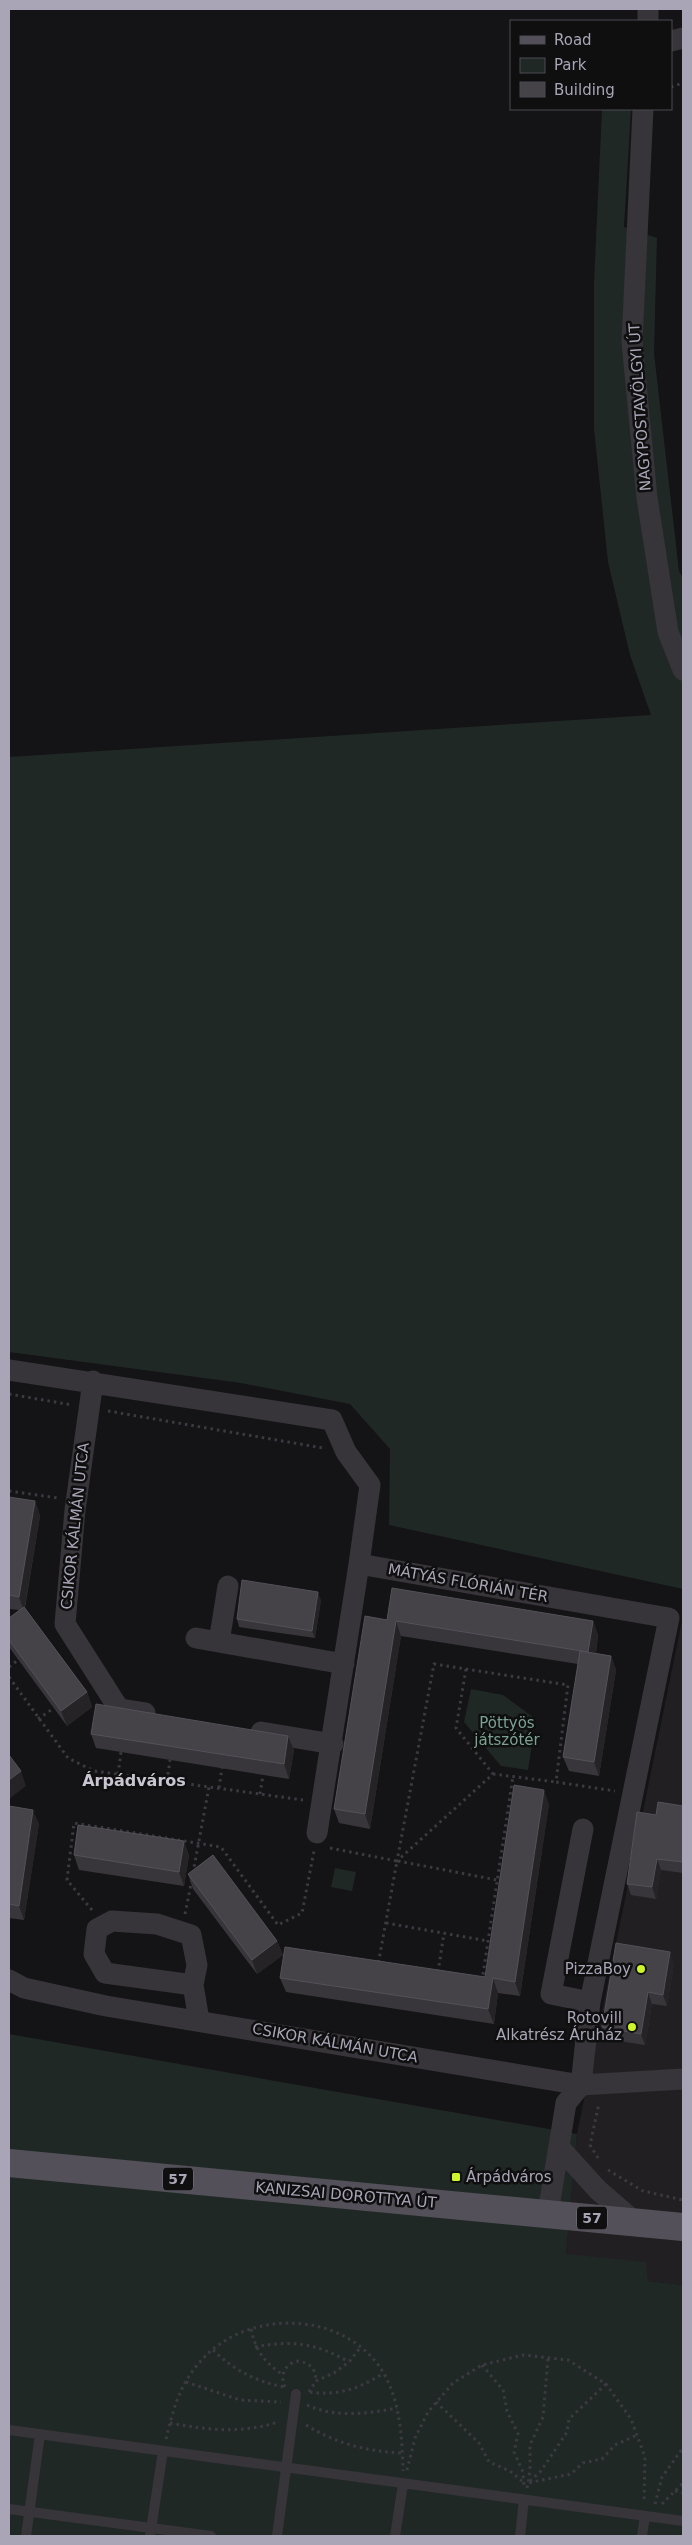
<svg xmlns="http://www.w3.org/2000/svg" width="692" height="2545" viewBox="0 0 692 2545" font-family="'DejaVu Sans',sans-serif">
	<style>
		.built { fill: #211f22 }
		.green { fill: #202825 }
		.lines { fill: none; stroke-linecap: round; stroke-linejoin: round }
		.path { stroke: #3c3a41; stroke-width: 3; stroke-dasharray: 2.5 4; stroke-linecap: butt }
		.lane { stroke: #37343a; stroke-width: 10 }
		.street { stroke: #37343a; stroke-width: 21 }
		.primary { stroke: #535059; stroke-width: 28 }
		.wall { fill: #38363a }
		.shaded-wall { fill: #252326 }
		.building { fill: #454248; stroke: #545259 }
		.poi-dot { fill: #cef52c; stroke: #0f0f10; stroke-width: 2 }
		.labels { text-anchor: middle; stroke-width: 5; stroke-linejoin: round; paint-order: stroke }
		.shield { fill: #0f0f10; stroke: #7b7884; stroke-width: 1 }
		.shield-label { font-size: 14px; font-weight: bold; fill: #a9a5b6 }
		.street-label { font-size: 15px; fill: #a9a5b6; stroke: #0f0f10 }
		.park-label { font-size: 15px; fill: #7ba292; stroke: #0f0f10 }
		.poi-label { font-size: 15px; fill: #a9a5b6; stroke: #0f0f10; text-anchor: end }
		.neighbourhood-label { font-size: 16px; font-weight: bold; fill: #c9c6d2; stroke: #0f0f10 }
	</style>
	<rect width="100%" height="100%" fill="#141315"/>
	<path class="built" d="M683 1616V2285L648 2281 566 2254 577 2134Z"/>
	<path class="green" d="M602 109H631L624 227 657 238 654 353 679 571 683 578V1589L389 1525 390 1449 350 1404 241 1383 9 1352V757L651 715 630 655 608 562 594 429V282Z
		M471 1689 503 1695 536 1719 528 1770 501 1766 464 1722Z
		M335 1868 356 1872 352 1891 331 1887Z
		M9 2034 577 2134 566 2254 646 2262 648 2281 683 2285V2536H9Z"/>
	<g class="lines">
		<path class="path" d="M671 87 683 83
			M9 1394 72 1405
			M108 1411 323 1448
			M9 1491 58 1498
			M9 1667 18 1660
			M466 1669 456 1728 493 1774 397 1861 434 1664 568 1685 556 1782 615 1791
			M9 1677 68 1758 94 1771 303 1800
			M38 1719 54 1708
			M118 1774 121 1752
			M493 1774 556 1782
			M167 1781 170 1760
			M219 1788 222 1768
			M260 1794 263 1775
			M330 1848 397 1861 378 1965
			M398 1861 497 1880
			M193 1873 209 1787
			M92 1910 67 1880 74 1823 221 1847 278 1925 302 1913 314 1851
			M185 1914 192 1879
			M386 1923 488 1941
			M438 1972 444 1933
			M482 1981 513 1776
			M598 2158 590 2145 599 2103
			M608 2170 643 2191 683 2200
			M251 2329C256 2351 264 2362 283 2375
			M255 2347C292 2340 316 2343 349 2362
			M213 2350C234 2370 256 2382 285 2387
			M482 2365 503 2390 507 2411 518 2434 514 2452 523 2472 524 2487
			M186 2382 240 2400 281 2402
			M606 2384 569 2419 567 2432 541 2471 528 2483 571 2474 583 2463 602 2459 615 2445 637 2435
			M285 2387C280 2375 284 2366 296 2361 309 2362 316 2368 316 2381
			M309 2392 316 2381 334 2373 349 2362 360 2348
			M310 2392C337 2396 359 2389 382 2374
			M436 2402 479 2443 489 2462 510 2471 523 2482
			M307 2405C335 2418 367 2414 397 2408
			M170 2423C207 2430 241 2434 278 2422
			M306 2425C337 2444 366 2451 402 2453
			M166 2439C173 2410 179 2386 199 2363 242 2311 333 2309 376 2362 400 2392 402 2435 403 2471
			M407 2470 415 2438 428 2412 453 2383 482 2365 523 2355 568 2360 606 2384 631 2419 645 2457 644 2503
			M527 2488 530 2471V2445L543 2417 548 2358
			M675 2491 683 2493
			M655 2504 662 2477 683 2448
			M662 2504 683 2483"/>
		<path class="lane" d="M9 2430 683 2521
			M9 2509 211 2536
			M26 2536 40 2434
			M150 2536 163 2451
			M277 2536 296 2394
			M395 2536 403 2484
			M520 2536 524 2500
			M642 2536 645 2516"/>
		<path class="street" d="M648 21V9
			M671 41 683 38
			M643 109 632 342 647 498 668 632 683 670
			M9 1370 332 1420 346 1452 370 1485 359 1564
			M93 1381 75 1510 65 1624 119 1709 145 1713
			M196 1638 344 1664
			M219 1642 228 1586
			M261 1732 333 1744
			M583 1829 551 1994 590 2002
			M317 1833 359 1564 669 1618 590 2002 581 2085
			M9 1980 24 1988 106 2006 581 2085 683 2079
			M193 1985 197 1965 191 1935 157 1924 112 1921 97 1929 94 1954 105 1973 193 1985 199 2020
			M559 2147 598 2190 635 2222
			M548 2213 566 2103 581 2085"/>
		<path class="primary" d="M9 2163 683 2227"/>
	</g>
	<path class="wall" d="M9 1497 35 1501 40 1516 25 1608 87 1692 92 1707 67 1726 9 1647V1618L19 1610 9 1609Z
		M321 1600 315 1638 239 1627 237 1619Z
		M387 1620 593 1621 598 1635 596 1653 611 1656 616 1670 599 1776 569 1771 563 1757 578 1664 401 1636 370 1829 339 1823 334 1809Z
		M91 1734 288 1736 294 1750 289 1779 96 1748Z
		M549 1804 520 1996 498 1993 494 2024 286 1992 280 1978 485 1977Z
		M9 1806 39 1824 24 1920 9 1918Z
		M683 1806V1873L661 1870 656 1899 631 1895 627 1884 656 1815Z
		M184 1841 189 1856 184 1886 79 1870 74 1855Z
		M188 1874 277 1941 283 1955 257 1974 193 1889Z
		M674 1963 667 2006 652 2004 645 2045 606 2039 602 2027Z"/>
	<path class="shaded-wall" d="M35 1501 40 1516 24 1611 19 1597Z
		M318 1592 321 1600 315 1638 312 1631Z
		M396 1621 401 1636 370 1829 365 1814Z
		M593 1621 598 1635 594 1667 588 1652Z
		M611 1656 616 1670 599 1776 594 1762Z
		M87 1692 92 1707 67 1726 61 1711Z
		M288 1736 294 1750 289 1779 284 1764Z
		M21 1771 26 1786 9 1799V1780Z
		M544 1790 549 1804 520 1996 515 1982Z
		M33 1810 39 1824 24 1920 19 1906Z
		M184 1841 189 1856 184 1886 179 1872Z
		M657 1859 661 1870 656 1899 652 1887Z
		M277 1941 283 1955 257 1974 252 1960Z
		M670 1952 674 1963 667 2006 663 1995Z
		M493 1978 498 1993 494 2024 488 2009Z
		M648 1992 652 2004 645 2045 641 2034Z"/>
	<path class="building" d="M9 1497 35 1501 19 1597 9 1595Z
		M242 1580 318 1592 312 1631 237 1619Z
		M392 1588 593 1621 588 1652 396 1621 365 1814 334 1809 365 1616 387 1620Z
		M24 1607 87 1692 61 1711 9 1640V1618Z
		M580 1651 611 1656 594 1762 563 1757Z
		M96 1704 288 1736 284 1764 91 1734Z
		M9 1755 21 1771 9 1780Z
		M514 1785 544 1790 515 1982 493 1978 488 2009 280 1978 285 1947 485 1977Z
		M658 1802 683 1806V1862L657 1859 652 1887 627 1884 637 1812 656 1815Z
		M9 1806 33 1810 19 1906 9 1904Z
		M78 1825 184 1841 179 1872 74 1855Z
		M213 1855 277 1941 252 1960 188 1874Z
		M616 1943 670 1952 663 1995 648 1992 641 2034 602 2027Z"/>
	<g class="poi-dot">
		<circle cx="641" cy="1969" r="5"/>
		<circle cx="632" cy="2027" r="5"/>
		<rect x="451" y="2172" width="10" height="10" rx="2.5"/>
	</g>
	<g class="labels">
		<g class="shield">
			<rect x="163" y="2167.5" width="30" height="23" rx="4"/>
			<rect x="577" y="2206.5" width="30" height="23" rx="4"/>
		</g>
		<g class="shield-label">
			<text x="178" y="2184">57</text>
			<text x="592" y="2223">57</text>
		</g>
		<g class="street-label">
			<text transform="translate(640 407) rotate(-94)" y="5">NAGYPOSTAVÖLGYI ÚT</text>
			<text transform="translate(75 1526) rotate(-84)" y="5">CSIKOR KÁLMÁN UTCA</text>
			<text transform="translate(468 1583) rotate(10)" y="5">MÁTYÁS FLÓRIÁN TÉR</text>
			<text transform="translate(335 2043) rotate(10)" y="5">CSIKOR KÁLMÁN UTCA</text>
			<text transform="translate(346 2195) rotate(5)" y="5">KANIZSAI DOROTTYA ÚT</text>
		</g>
		<g class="park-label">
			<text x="507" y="1728">Pöttyös<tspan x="507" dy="17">játszótér</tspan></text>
		</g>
		<g class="poi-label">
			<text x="631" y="1974">PizzaBoy</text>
			<text x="622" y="2023">Rotovill<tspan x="622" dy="17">Alkatrész Áruház</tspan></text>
			<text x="466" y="2182" text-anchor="start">Árpádváros</text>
		</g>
		<g class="neighbourhood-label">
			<text x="134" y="1786">Árpádváros</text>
		</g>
	</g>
	<rect width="692" height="2545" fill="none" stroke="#a9a5b6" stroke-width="20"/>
	<rect x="510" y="20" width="162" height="90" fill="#0f0f10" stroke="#4d4b52"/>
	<rect x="520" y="36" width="25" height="8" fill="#535059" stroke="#4d4b52"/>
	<text x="554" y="45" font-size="15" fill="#a9a5b6">Road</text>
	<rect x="520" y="58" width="25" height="15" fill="#202825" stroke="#4d4b52"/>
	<text x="554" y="70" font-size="15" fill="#a9a5b6">Park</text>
	<rect x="520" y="82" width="25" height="15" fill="#454248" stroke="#4d4b52"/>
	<text x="554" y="95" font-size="15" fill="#a9a5b6">Building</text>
</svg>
